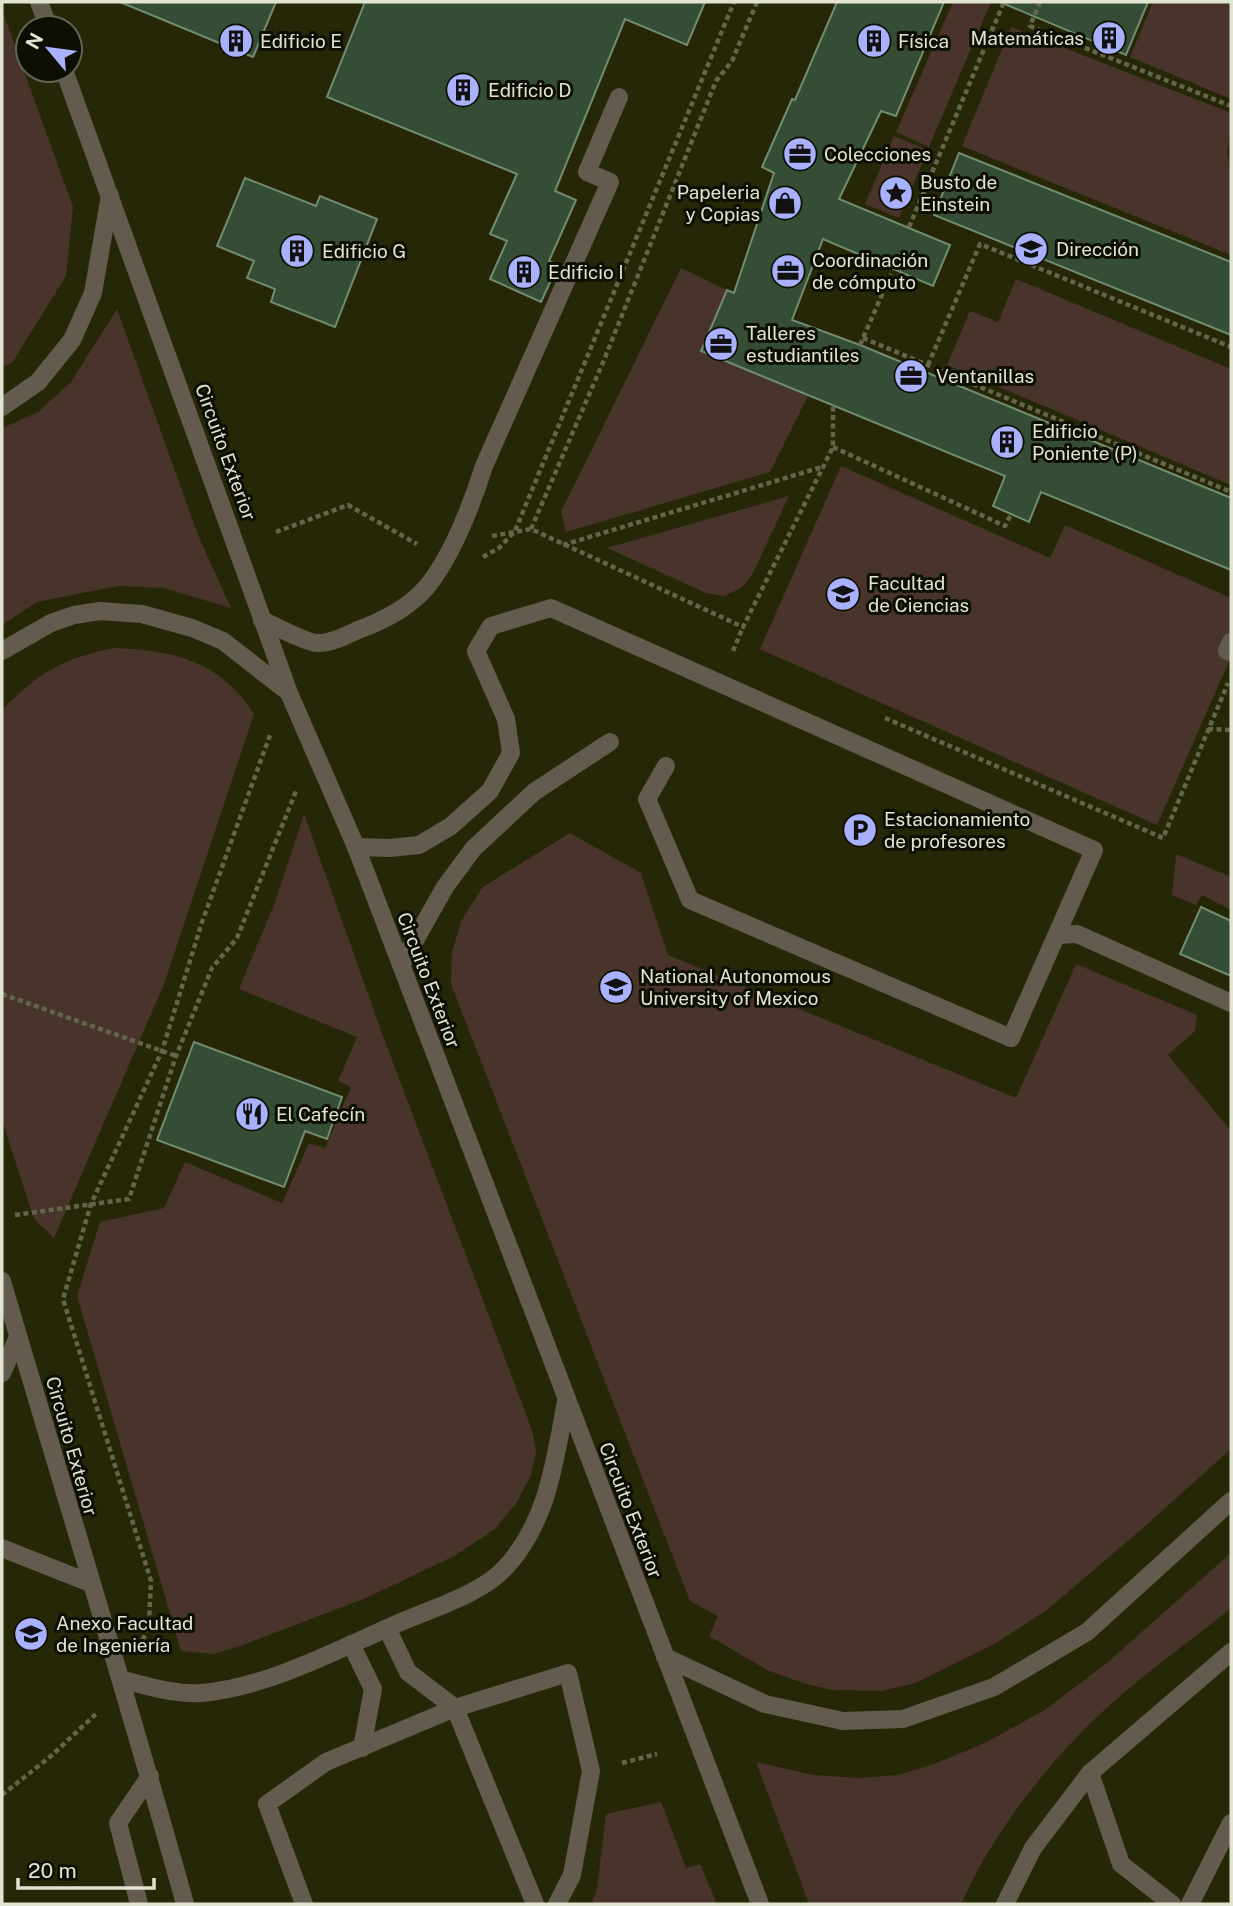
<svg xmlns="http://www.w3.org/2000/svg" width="1233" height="1906" viewBox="0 0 1233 1906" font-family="'Public Sans',sans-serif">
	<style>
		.green { fill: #48342b }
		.building { fill: #354c35; stroke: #728c72; stroke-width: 2 }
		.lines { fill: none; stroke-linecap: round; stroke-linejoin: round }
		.path { stroke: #64664a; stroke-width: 4.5; stroke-dasharray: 5 3.5; stroke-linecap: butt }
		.service { stroke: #645b4f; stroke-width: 18 }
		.tertiary { stroke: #645b4f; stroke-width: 18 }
		.labels { text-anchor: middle; stroke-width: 6; stroke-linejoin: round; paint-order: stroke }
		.poi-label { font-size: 19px; fill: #e2e4d2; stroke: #0e0f04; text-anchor: start }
		.street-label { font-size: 19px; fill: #e2e4d2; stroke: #0e0f04 }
	</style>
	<rect width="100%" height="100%" fill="#262707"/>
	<path class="green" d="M953 2H991L929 147 896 132Z
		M1153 2H1231V99L1130 57Z
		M2 10 73 207 66 276 12 363 2 367Z
		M1011 27 1231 113V131L1227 152 1231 173V255L962 146Z
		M894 136 928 150 899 218 865 204Z
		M681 268 727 290 701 351 808 396 770 472 566 532 561 512Z
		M1016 279 1231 369V485L947 365 970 311 998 322Z
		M117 309 198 535 231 608 164 588 118 586 37 602 2 625V428L38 412 71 382Z
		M841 466 1050 558 1065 525 1231 598V657L1157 825 760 649Z
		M789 496 752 575 741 588 724 596 706 593 607 548Z
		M114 648C174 650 220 661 254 714L164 984 54 1238 34 1219 2 1120V710C40 672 61 659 114 648Z
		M304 814 383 1036 532 1430 536 1451 531 1475 517 1502 495 1529 454 1556 366 1598 243 1645 214 1654 181 1651 77 1296 100 1222 164 1208 185 1162 282 1203 309 1143 325 1148 351 1087 338 1081 357 1037 239 989 275 902Z
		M570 833 641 873 668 955 1016 1098 1076 964 1197 1015 1195 1031 1168 1055 1231 1131V1449L1143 1528 1048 1609 996 1643 915 1683 882 1691 832 1690 803 1683 767 1670 709 1636 718 1616 690 1601 451 984 452 952 462 919 483 887Z
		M1176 854 1231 877V910L1202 895 1196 905 1172 895Z
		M1231 1553V1608C1179 1650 1122 1689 1076 1738 1030 1786 988 1844 961 1904H809L756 1762 813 1775 859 1778 898 1775 934 1764 985 1743 1045 1710 1108 1662Z
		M661 1802 686 1868 700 1864 717 1904H591L597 1889 606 1814Z"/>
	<path class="building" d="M120 2H276L253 57Z
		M365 2H705L687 45 625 19 555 191 576 200 549 261 558 265 541 302 490 279 507 241 490 234 517 174 327 97Z
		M837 2H944L896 116 881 111 839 199 950 245 933 286 823 239 792 320 860 345 1231 498V570L1041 492 1029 522 993 506 1005 476 701 351 727 290 734 293 774 173 762 167 792 99 795 100Z
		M1000 2H1148L1126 55Z
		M959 153 1231 262V335L934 215Z
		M245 178 316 206 320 196 377 219 335 327 271 302 275 289 247 278 254 261 217 246Z
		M1201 907 1231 921V976L1180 954Z
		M194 1042 342 1097 327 1139 305 1131 284 1187 157 1140Z"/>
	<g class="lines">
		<path class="path" d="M1040 2 1030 26 1231 106
			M909 227 1004 2
			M863 338 1231 492
			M860 345 891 274
			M928 365 980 244 1231 347
			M833 447 1005 526 1011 514
			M531 529 604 360 716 81 732 61 757 2
			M276 532 348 505 417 544
			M492 536 531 529 743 627 833 447V407
			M563 545 822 467
			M483 557 499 548 515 531 734 2
			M733 651 743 627
			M885 718 1163 838 1228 683
			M1208 729 1231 730
			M2 994 176 1056
			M15 1215 129 1199 176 1056 212 968 237 938 296 791
			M143 1640 149 1622 151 1581 63 1299 91 1204 162 1051 202 922 270 735
			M622 1763 657 1754
			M2 1795 51 1756 98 1712"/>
		<path class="service" d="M262 620C273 625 307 643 317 643 330 644 347 635 358 630 380 622 406 609 423 591 450 562 472 504 484 466L610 182 587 172 619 97
			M1231 642 1227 651 1231 652
			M356 847 390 848 419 845 451 826 490 791 511 753 506 719 476 651 491 626 551 608 1094 850 1011 1038 690 900 647 799 666 766
			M1057 935 1077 934 1231 1003
			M401 965 445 887 473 849 534 792 610 742
			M2 1373 18 1337
			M2 1548 90 1583
			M387 1628 408 1672 455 1708 535 1904
			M351 1644 373 1689 362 1748
			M1090 1773 1121 1864 1172 1904
			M139 1904 118 1823 150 1776
			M304 1904 267 1804 326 1762 455 1708 568 1673 591 1771 572 1875 557 1904
			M1190 1904 1231 1823"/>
		<path class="tertiary" d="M39 2 49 28
			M64 70 289 693 356 847 760 1904
			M2 407 38 382 72 340 93 293 110 195
			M2 651 51 623 74 615 100 611 142 614 192 628 223 641 287 691
			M2 1281C63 1489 127 1695 185 1904
			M665 1657 765 1704 843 1721 903 1719 994 1687 1087 1632 1231 1501
			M123 1680C148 1686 175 1695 201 1693 267 1688 341 1648 401 1622 433 1608 481 1594 505 1568 548 1522 555 1460 566 1401
			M1005 1904 1033 1848 1090 1773 1231 1652"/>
	</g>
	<defs>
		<g id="building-disc" transform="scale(1.75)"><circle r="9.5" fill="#a9b0fc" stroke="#0e0f04"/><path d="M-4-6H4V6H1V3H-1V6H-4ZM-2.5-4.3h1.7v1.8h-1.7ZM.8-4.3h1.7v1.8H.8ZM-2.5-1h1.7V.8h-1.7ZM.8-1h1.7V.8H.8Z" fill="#111"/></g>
		<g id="office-disc" transform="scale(1.75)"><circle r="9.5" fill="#a9b0fc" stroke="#0e0f04"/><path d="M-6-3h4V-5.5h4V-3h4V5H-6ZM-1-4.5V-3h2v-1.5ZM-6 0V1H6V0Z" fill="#111"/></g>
		<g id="sight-disc" transform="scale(1.75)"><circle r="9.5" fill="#a9b0fc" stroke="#0e0f04"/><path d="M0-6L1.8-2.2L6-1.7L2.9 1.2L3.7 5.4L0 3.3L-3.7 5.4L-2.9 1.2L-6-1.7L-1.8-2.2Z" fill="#111"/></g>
		<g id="shop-disc" transform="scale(1.75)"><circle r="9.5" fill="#a9b0fc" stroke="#0e0f04"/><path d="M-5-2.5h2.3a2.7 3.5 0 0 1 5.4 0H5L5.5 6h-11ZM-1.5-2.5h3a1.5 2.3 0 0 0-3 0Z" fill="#111"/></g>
		<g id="school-disc" transform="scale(1.75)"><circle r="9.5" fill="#a9b0fc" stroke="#0e0f04"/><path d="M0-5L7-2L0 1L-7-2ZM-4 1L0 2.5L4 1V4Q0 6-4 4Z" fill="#111"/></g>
		<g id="university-disc" transform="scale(1.75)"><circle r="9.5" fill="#a9b0fc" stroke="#0e0f04"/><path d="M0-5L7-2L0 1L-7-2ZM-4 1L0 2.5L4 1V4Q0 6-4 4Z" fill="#111"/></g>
		<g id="parking-disc" transform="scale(1.75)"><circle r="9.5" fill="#a9b0fc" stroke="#0e0f04"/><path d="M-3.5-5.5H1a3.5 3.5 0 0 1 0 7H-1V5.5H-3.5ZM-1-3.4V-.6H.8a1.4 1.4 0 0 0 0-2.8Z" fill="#111"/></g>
		<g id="restaurant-disc" transform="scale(1.75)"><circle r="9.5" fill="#a9b0fc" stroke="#0e0f04"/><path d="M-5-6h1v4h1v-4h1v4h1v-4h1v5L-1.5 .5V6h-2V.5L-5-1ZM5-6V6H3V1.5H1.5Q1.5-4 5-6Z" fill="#111"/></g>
	</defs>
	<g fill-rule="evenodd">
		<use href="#building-disc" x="1109" y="38"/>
		<use href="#building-disc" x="236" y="41"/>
		<use href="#building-disc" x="874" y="41"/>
		<use href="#building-disc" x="463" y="90"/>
		<use href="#office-disc" x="800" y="154"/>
		<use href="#sight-disc" x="896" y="193"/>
		<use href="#shop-disc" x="785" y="203"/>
		<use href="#school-disc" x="1031" y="249"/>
		<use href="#building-disc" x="297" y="251"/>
		<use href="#office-disc" x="788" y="271"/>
		<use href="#building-disc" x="524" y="272"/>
		<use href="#office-disc" x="721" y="344"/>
		<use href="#office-disc" x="911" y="376"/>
		<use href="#building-disc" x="1007" y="442"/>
		<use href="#university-disc" x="843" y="594"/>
		<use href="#parking-disc" x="860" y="830"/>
		<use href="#university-disc" x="616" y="987"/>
		<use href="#restaurant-disc" x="252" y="1114"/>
		<use href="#university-disc" x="31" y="1634"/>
	</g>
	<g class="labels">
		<g class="poi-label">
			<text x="1084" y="45" text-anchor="end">Matemáticas</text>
			<text x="260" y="48">Edificio E</text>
			<text x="898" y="48">Física</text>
			<text x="488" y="97">Edificio D</text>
			<text x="824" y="161">Colecciones</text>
			<text x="920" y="189">Busto de<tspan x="920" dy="22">Einstein</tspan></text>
			<text x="760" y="199" text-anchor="end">Papeleria<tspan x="760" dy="22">y Copias</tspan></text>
			<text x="1056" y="256">Dirección</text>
			<text x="322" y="258">Edificio G</text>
			<text x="812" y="267">Coordinación<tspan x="812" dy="22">de cómputo</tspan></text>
			<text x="548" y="279">Edificio I</text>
			<text x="746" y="340">Talleres<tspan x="746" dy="22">estudiantiles</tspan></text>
			<text x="936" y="383">Ventanillas</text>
			<text x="1032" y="438">Edificio<tspan x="1032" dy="22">Poniente (P)</tspan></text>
			<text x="868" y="590">Facultad<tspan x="868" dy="22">de Ciencias</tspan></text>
			<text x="884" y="826">Estacionamiento<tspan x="884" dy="22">de profesores</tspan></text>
			<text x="640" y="983">National Autonomous<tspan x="640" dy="22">University of Mexico</tspan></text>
			<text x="276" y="1121">El Cafecín</text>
			<text x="56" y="1630">Anexo Facultad<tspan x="56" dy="22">de Ingeniería</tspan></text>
		</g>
		<g class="street-label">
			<text transform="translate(226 452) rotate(70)" y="7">Circuito Exterior</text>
			<text transform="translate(429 980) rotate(69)" y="7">Circuito Exterior</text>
			<text transform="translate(72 1446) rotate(74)" y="7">Circuito Exterior</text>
			<text transform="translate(631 1510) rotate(69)" y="7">Circuito Exterior</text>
		</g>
	</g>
	<rect width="1233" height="1906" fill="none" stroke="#e2e4d2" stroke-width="7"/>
	<g transform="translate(49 49) rotate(299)"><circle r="33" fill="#0e0f04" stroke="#636456" stroke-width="2"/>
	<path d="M0-5L12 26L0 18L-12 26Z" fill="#a9b0fc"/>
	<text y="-10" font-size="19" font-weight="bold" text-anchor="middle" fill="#e2e4d2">N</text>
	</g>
	<path d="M18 1878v10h136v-10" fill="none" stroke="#e2e4d2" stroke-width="3.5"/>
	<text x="28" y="1878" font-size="21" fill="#e2e4d2" stroke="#0e0f04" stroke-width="5" paint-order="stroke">20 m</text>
</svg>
